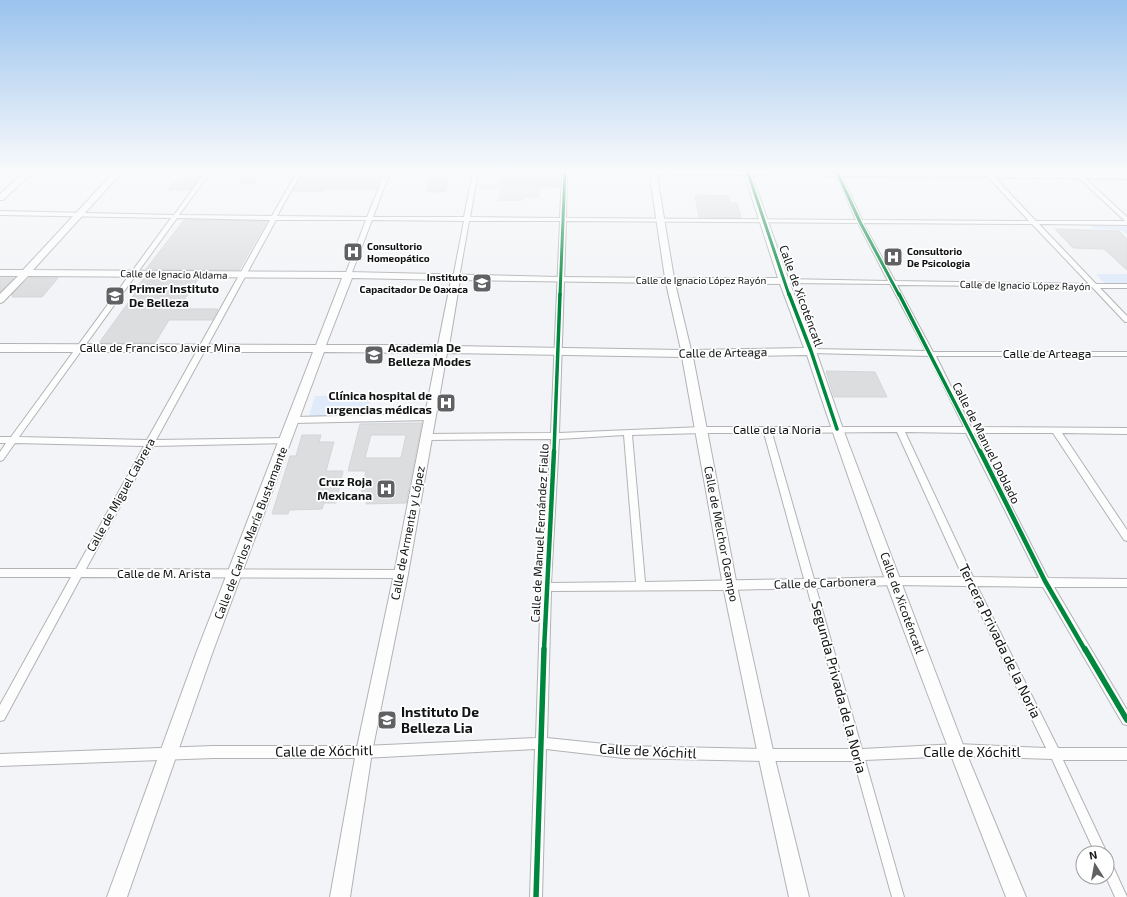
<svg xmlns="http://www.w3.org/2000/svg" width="1127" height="897" viewBox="0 0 1127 897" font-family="'Exo 2',sans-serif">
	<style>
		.built { fill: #dfe4ea }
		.green { fill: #dfeafa }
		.building { fill: #dcdddf; stroke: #d3d5d7; fill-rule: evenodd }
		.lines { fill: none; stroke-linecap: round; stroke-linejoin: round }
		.street-casing { stroke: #b1b3b4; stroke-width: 2 }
		.secondary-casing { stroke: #b1b3b4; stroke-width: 2 }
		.street { fill: #fdfdfe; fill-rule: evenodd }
		.secondary { fill: #fdfdfe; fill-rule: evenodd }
		.cycleway-far3-casing { stroke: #fff; stroke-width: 5 }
		.cycleway-far2-casing { stroke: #fff; stroke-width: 5.5 }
		.cycleway-far1-casing { stroke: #fff; stroke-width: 7 }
		.cycleway-casing { stroke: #fff; stroke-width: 8 }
		.cycleway-far3 { stroke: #00873e; stroke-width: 3 }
		.cycleway-far2 { stroke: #00873e; stroke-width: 3.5 }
		.cycleway-far1 { stroke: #00873e; stroke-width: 4.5 }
		.cycleway { stroke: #00873e; stroke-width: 5.5 }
		.labels { text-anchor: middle; stroke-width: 3.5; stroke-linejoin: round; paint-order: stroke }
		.far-poi-label { font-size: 10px; font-weight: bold; fill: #111213; stroke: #fff; text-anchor: start }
		.far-street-label { font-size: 10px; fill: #111213; stroke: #fff }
		.poi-label { font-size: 12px; font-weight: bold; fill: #111213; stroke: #fff; text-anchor: start }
		.street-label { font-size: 12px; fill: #111213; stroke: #fff }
		.near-street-label { font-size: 14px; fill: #111213; stroke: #fff }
		.near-poi-label { font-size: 14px; font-weight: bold; fill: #111213; stroke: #fff; text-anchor: start }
	</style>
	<rect width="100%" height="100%" fill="#f2f4f7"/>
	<path class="built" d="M505 183H523V186H540L539 198H524L523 201H498L500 189H479V184L505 185Z"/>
	<path class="green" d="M1090 225 1127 226V235L1121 230 1094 229Z
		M1096 274H1127V283H1104Z
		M371 395 367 415 309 416 315 396Z"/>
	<path class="building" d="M190 170H205L190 190H168L172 183H181Z
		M248 170H263L254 183H240Z
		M304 170H383L376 189H325L324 191H293Z
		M431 174H450L445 192H426Z
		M503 174 560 175V187L501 184Z
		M695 195 728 196 730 203H737L741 218 699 217Z
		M184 220H199L267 221 239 270 146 269Z
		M1055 229 1119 231 1127 239V270L1104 249 1073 248Z
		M0 278H14L0 292Z
		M29 278H58L42 297H12L14 295H11Z
		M144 278 198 279 178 309H218L212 320H169L155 343H99L136 292H134Z
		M826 371 875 372 887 397H834Z
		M422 423 406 503 366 504 367 499H360L366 471H348L360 424ZM371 435H406L401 458H365Z
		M302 435H321L319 442H334L326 471H343L336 503H324L322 509 289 510 288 514H272L290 456H296Z"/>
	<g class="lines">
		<g class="street-casing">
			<path id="street" d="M207 170H212L179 215 272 216 298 170H303L277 216 367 217 386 170H567L835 173 834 171 837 170 840 173 985 174 981 170H986L991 174 1075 175 1070 170H1075L1081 175H1127V179L1085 178 1127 217V225L1039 224 1096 284H1127V288H1100L1127 316V322H1125L1092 287 897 285 933 352H1127V356H936L971 427 1127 428V434L1062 433 1127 530V541L1124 540 1053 433H974L1048 578 1127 579V587H1054L1127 710V725L1123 724 1043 587 977 586 1058 748H1127V760H1063L1105 849 1107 853H1095L1052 759 957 756 865 760 904 897H892L854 761H766L624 758 546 749 542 897H530L535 749 364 758H213L0 766V754L213 746H364L536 738 541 587 551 439 427 440 423 437 427 434 551 433 560 221H469L459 278 456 280 453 278 464 221 372 220 351 275 348 277 345 275 366 220H276L156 440 286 438 289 439 290 441 289 443 153 446 86 569 401 570 404 571 406 574 404 577 401 578 81 577 4 720 0 721V705L71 577H0V569H76L144 446 15 443 3 460 0 461V452L6 443H0V437H11L171 218 0 215V211L174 215ZM390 172H473L464 217H373ZM478 172 562 173 560 218 470 217ZM567 173 837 176 856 220 566 218ZM842 176 988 177 1029 221 862 220ZM994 177 1079 178 1125 221H1036ZM177 218 270 220 147 440 19 437ZM566 221 858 223 888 281 784 279 781 281 784 283 890 284 926 351 811 349 808 351 811 353 929 356 964 427H702L559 433ZM863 223 1032 224 1089 284 895 281ZM897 432 963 577H894L814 579 772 433ZM905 432 966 433 1039 578 973 577ZM702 433H764L804 579 645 582 632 435ZM624 435 636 582 551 583 559 439ZM894 585 967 586 1046 748 957 744 862 749 816 588ZM807 588 851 749H766L624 746 547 738 551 591 730 590Z
				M431 414 435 417 431 420 294 423 290 420 294 417Z
				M1107 860 1111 862 1127 897H1115L1106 877H1107Z"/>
		</g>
		<g class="secondary-casing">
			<path id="secondary" d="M27 170H35L3 200H0V194Z
				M116 170H124L33 270 348 272 559 277 665 278 649 170H656L674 278H778L743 170H750L789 281 816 351 843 429 965 750 1026 897H1006C936 718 867 538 807 355L693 357 737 586 774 755 809 897H789L758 755 723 586 682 357 447 353 408 574 372 752 350 897H330L356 752 394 574 437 353 324 352 213 651 127 897H107L197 651 313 352H0V344L316 345 342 278 28 276 3 302 0 303V294L18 276H0V270H23ZM352 278 451 280 438 345H326ZM460 280 666 283 681 350 449 346ZM675 283 780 284 804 348 691 350Z"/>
		</g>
		<use href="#street" class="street"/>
		<use href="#secondary" class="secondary"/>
		<g class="cycleway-far3-casing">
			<path id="cycleway-far3" d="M747 170 789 295
				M836 170 860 222 899 295
				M560 295 565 170"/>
		</g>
		<g class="cycleway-far2-casing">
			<path id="cycleway-far2" d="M789 294 811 351 837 429
				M899 294 980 452
				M554 452 560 294"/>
		</g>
		<g class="cycleway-far1-casing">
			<path id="cycleway-far1" d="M980 451 1045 581 1085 650
				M544 650 554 451"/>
		</g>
		<g class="cycleway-casing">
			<path id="cycleway" d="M1085 649 1127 720
				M536 897 544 649"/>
		</g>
		<use href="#cycleway-far3" class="cycleway-far3"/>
		<use href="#cycleway-far2" class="cycleway-far2"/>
		<use href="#cycleway-far1" class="cycleway-far1"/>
		<use href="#cycleway" class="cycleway"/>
	</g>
	<linearGradient id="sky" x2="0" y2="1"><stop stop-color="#9ac3ee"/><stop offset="0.58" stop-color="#f9fafb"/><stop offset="1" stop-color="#f9fafb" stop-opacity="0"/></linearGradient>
	<rect width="1127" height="295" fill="url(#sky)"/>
	<defs>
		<g id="hospital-square" transform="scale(1)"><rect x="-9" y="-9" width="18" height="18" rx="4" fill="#606163" stroke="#fff"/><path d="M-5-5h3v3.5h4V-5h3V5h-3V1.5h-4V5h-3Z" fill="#fff"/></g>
		<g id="university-square" transform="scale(1)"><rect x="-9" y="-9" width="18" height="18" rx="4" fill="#606163" stroke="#fff"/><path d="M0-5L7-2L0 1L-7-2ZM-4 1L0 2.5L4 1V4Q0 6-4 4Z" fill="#fff"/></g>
	</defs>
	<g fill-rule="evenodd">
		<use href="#hospital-square" x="353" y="252"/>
		<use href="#hospital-square" x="893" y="257"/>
		<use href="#university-square" x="482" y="283"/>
		<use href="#university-square" x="115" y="296"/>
		<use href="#university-square" x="374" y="355"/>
		<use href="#hospital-square" x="446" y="403"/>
		<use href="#hospital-square" x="386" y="489"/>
		<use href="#university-square" x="387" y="720"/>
	</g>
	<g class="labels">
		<g class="far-poi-label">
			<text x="367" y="250">Consultorio<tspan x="367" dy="12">Homeopático</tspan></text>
			<text x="907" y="255">Consultorio<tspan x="907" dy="12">De Psicologia</tspan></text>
			<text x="468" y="281" text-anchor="end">Instituto<tspan x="468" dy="12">Capacitador De Oaxaca</tspan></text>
		</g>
		<g class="far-street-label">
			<text transform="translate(174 274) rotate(1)" y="4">Calle de Ignacio Aldama</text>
			<text x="701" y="284">Calle de Ignacio López Rayón</text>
			<text transform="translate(1025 285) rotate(1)" y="4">Calle de Ignacio López Rayón</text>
		</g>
		<g class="poi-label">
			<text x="129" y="293">Primer Instituto<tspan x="129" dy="14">De Belleza</tspan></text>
			<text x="388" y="352">Academia De<tspan x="388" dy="14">Belleza Modes</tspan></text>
			<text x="432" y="400" text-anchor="end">Clínica hospital de<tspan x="432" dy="14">urgencias médicas</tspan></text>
			<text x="372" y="486" text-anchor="end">Cruz Roja<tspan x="372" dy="14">Mexicana</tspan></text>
		</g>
		<g class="street-label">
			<text transform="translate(801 296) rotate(70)" y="4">Calle de Xicoténcatl</text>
			<text x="160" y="352">Calle de Francisco Javier Mina</text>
			<text transform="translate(723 353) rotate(-1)" y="4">Calle de Arteaga</text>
			<text x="1047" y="358">Calle de Arteaga</text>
			<text x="777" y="434">Calle de la Noria</text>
			<text transform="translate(986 443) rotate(63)" y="4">Calle de Manuel Doblado</text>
			<text transform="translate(121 495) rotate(-61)" y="4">Calle de Miguel Cabrera</text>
			<text transform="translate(251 533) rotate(-69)" y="4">Calle de Carlos María Bustamante</text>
			<text transform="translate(408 533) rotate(-79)" y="4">Calle de Armenta y López</text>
			<text transform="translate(540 533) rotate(-87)" y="4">Calle de Manuel Fernández Fiallo</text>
			<text transform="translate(721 534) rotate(79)" y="4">Calle de Melchor Ocampo</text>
			<text x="164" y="578">Calle de M. Arista</text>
			<text transform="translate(825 583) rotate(-2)" y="4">Calle de Carbonera</text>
			<text transform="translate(902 603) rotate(70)" y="4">Calle de Xicoténcatl</text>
		</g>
		<g class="near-street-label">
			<text transform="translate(1000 641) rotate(64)" y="5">Tercera Privada de la Noria</text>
			<text transform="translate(839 687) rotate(75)" y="5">Segunda Privada de la Noria</text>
			<text transform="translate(324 751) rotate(-1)" y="5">Calle de Xóchitl</text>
			<text transform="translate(648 751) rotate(3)" y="5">Calle de Xóchitl</text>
			<text x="972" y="757">Calle de Xóchitl</text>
		</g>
		<g class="near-poi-label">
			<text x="401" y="717">Instituto De<tspan x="401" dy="16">Belleza Lia</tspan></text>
		</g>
	</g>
	<g transform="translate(1095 865) rotate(349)"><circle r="19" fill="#ffffff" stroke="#a0a0a1"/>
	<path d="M0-3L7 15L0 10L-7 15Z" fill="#606163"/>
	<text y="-6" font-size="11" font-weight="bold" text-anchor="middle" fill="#111213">N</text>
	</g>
</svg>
